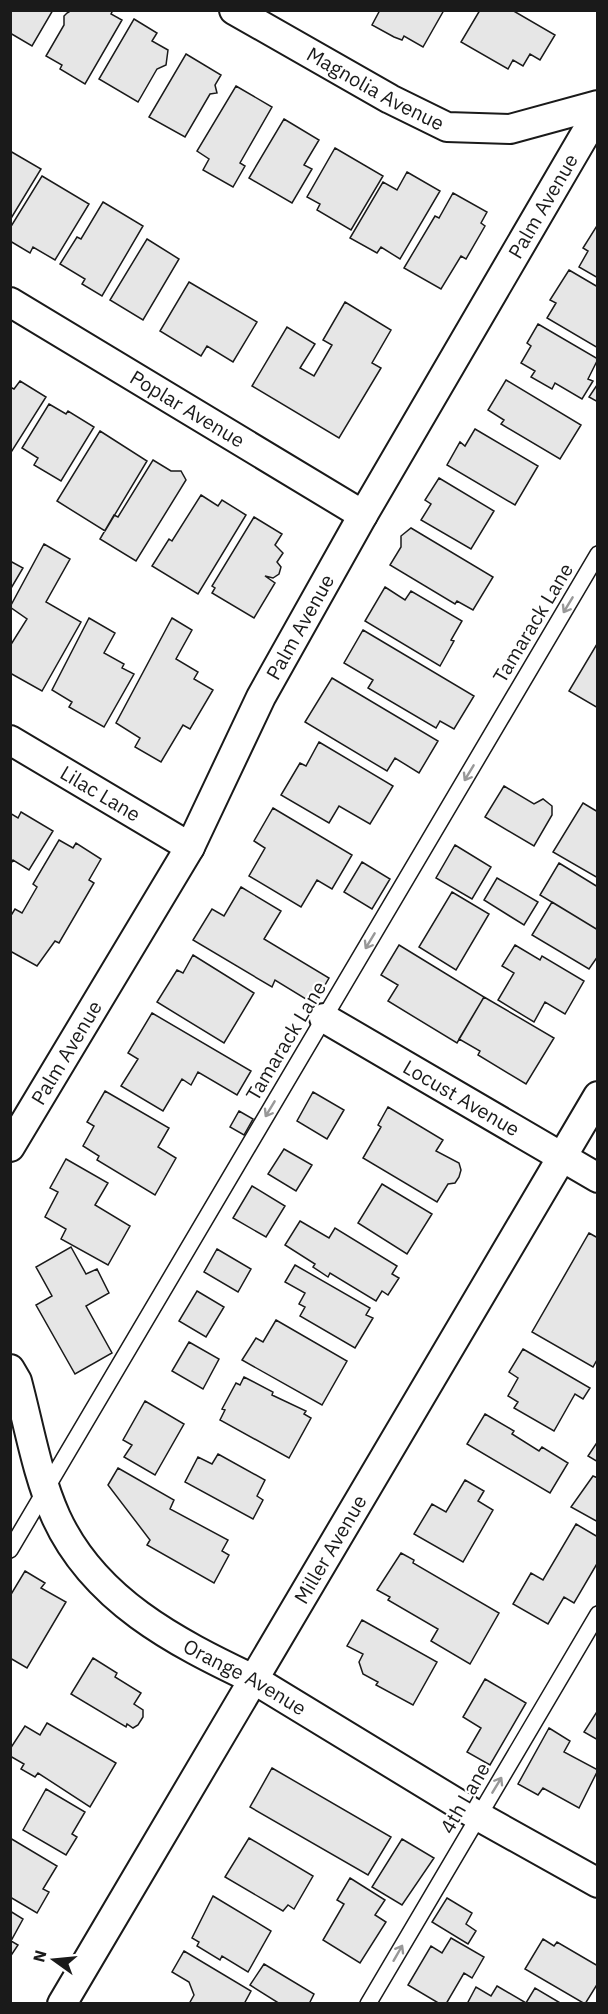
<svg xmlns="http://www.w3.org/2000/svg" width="608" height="2014" viewBox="0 0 608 2014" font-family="'IBM Plex Sans',sans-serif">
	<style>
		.building { fill: #e6e6e6; stroke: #1a1a1a; stroke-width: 1.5 }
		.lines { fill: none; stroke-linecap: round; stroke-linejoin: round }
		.lane-casing { stroke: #1a1a1a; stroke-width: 18 }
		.street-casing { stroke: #1a1a1a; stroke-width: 32 }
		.lane { stroke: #fff; stroke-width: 15 }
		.street { stroke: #fff; stroke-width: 28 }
		.oneway { stroke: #989898 }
		.labels { text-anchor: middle; stroke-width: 4.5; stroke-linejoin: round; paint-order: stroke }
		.street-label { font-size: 20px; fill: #1a1a1a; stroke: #fff }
	</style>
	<rect width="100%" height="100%" fill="#fff"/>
	<path class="building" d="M10 10H53L32 46 10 33Z
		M113 10 111 14 122 20 85 84 60 69 62 65 46 56 64 25V16L67 13 72 10Z
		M380 10H444L423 47 404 36 402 40 394 37 372 25Z
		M480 10H512L555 35 540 60 530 54 523 66 513 60 508 69 461 42Z
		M134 19 157 33 152 41 168 50 166 65 157 69 138 102 99 79Z
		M186 54 221 75 215 85 217 93 210 94 185 137 149 117Z
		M236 86 272 107 240 163 245 166 233 187 203 170 209 159 197 151Z
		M284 119 319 140 304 165 312 169 292 203 249 178Z
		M335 148 383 176 351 230 317 210 320 204 307 197Z
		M10 151 41 169 10 220Z
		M407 172 440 191 400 259 381 247 377 253 350 238 383 182 397 190Z
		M42 176 89 204 55 260 33 247 30 253 10 241V228Z
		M453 193 487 212 481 223 485 226 466 259 461 256 441 289 404 268 435 216 439 218Z
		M103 202 143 226 102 296 82 284 85 279 60 264 77 237 81 239Z
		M598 224V278L579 267 588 251 583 248Z
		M147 239 179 259 143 320 110 300Z
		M569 270 598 287V348L547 318 556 303 550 300Z
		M189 282 257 322 233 362 207 346 201 356 160 331Z
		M345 302 391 330 372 363 381 368 339 438 252 386 287 327 315 344 300 368 314 376 332 345 323 340Z
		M538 324 598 359 588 379 593 381 582 399 555 383 552 389 531 377 535 371 521 363 531 346 527 343Z
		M506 380 581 425 560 459 501 424 504 420 488 410Z
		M20 381 46 397 10 454V387L14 389Z
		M597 385H598V402L589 397Z
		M49 404 66 414 68 411 94 427 61 481 34 465 38 458 22 448Z
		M475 429 538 466 515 505 447 465 460 442 465 446Z
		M100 431 147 461 105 531 57 501Z
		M153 460 171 471H181L186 480 136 561 100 539 114 515 118 517Z
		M439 478 494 511 471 549 421 520 431 504 425 500Z
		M201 495 218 506 222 500 246 515 198 594 152 566 169 539 172 541Z
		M254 517 282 534 275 545 283 553 277 562 281 567 279 574 273 578 265 576 275 583 254 618 212 593 215 588 212 586Z
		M411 528 493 577 473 610 457 601 455 604 390 565 401 547V536Z
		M44 544 70 559 46 602 81 622 42 691 10 673V646L27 619 10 607Z
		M10 561 23 568 10 590Z
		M385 587 405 600 411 591 462 621 451 640 454 641 440 666 365 621Z
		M89 618 115 633 104 653 124 664 122 668 134 674 104 727 69 707 72 702 52 690Z
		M172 618 192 630 176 659 198 672 194 679 213 690 190 729 183 725 161 762 135 747 140 738 116 723Z
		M363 630 474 696 454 729 440 721 436 728 368 688 373 680 344 663Z
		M597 644H598V708L569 691Z
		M332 678 438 741 419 773 395 758 387 771 305 722Z
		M319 742 393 786 370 824 339 806 329 823 281 795 300 763 306 766Z
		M504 786 534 804 543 799 552 806V815L534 846 485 817Z
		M583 803 598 812V878L553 852Z
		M273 808 352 855 332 889 317 880 301 907 249 876 265 848 254 841Z
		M21 812 53 831 29 870 13 860 10 865V813L18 818Z
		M59 840 73 848 76 843 101 859 89 880 94 883 59 943 55 941 37 966 10 951V917L15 909 22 913 37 887 33 884Z
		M455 845 491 867 472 899 436 878Z
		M362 862 390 879 372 909 344 892Z
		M559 863 598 887V930L540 895Z
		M497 878 538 902 524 925 484 900Z
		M241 887 281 911 264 939 329 978 314 1004 275 980 272 987 193 940 212 909 224 916Z
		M452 892 489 914 456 970 419 947Z
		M552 902 598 930V956L589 969 532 935Z
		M399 945 484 997 457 1043 388 1001 398 985 381 975Z
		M515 945 540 960 542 956 584 981 565 1014 545 1002 534 1022 498 1000 514 973 502 966Z
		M193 955 254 993 224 1043 157 1002 177 970 183 973Z
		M484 997 554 1038 526 1084 478 1055 480 1051 459 1039Z
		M152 1013 251 1071 237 1095 198 1072 191 1085 182 1079 163 1111 121 1086 138 1059 128 1053Z
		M105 1091 169 1128 158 1147 176 1158 155 1195 97 1160 99 1156 83 1146 94 1126 87 1122Z
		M313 1092 344 1110 327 1139 297 1121Z
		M388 1107 443 1140 436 1151 459 1163 461 1170 459 1177 455 1183 448 1184 437 1202 363 1158 381 1127 378 1125Z
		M239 1111 253 1119 244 1135 230 1127Z
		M284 1149 312 1165 296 1191 268 1174Z
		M66 1159 108 1183 95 1205 130 1226 108 1265 61 1239 66 1229 45 1217 58 1192 50 1188Z
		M382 1184 432 1214 407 1254 358 1223Z
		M252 1186 285 1206 266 1237 233 1218Z
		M300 1221 329 1238 335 1228 397 1266 392 1274 399 1278 388 1295 382 1291 376 1301 330 1273 328 1277 313 1267 315 1264 285 1245Z
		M589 1233 598 1238V1358L593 1367 532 1332Z
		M71 1247 86 1274 97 1269 109 1293 86 1306 112 1353 75 1374 36 1305 52 1296 36 1267Z
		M217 1249 251 1269 238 1292 204 1272Z
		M295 1265 370 1308 366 1315 373 1318 355 1348 300 1316 305 1307 299 1304 305 1293 285 1282Z
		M197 1291 224 1307 206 1337 179 1321Z
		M276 1320 347 1361 322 1405 242 1360 256 1338 263 1342Z
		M189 1342 219 1359 203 1389 172 1371Z
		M523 1349 590 1388 583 1399 575 1394 554 1431 514 1408 518 1402 508 1396 518 1378 509 1372Z
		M244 1377 273 1392 272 1395 306 1411 304 1414 311 1418 289 1458 220 1420 225 1410 222 1409 236 1383 240 1385Z
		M145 1401 184 1424 155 1475 124 1457 132 1445 123 1440Z
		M485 1414 514 1431 512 1434 539 1451 542 1447 568 1463 550 1493 467 1444Z
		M598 1441V1462L588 1456Z
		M218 1454 265 1480 257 1496 263 1500 253 1519 185 1482 198 1457 212 1464Z
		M118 1468 174 1500 170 1509 228 1540 222 1551 229 1555 214 1583 147 1545 150 1540 108 1485Z
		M593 1476 598 1478V1522L571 1507Z
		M465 1480 484 1491 478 1501 493 1510 463 1562 414 1534 432 1504 446 1512Z
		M576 1524 598 1537V1562L574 1603 564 1597 548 1624 513 1604 531 1573 543 1580Z
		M401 1553 414 1560 413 1563 499 1613 470 1664 431 1641 438 1629 388 1600 390 1597 377 1590Z
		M25 1571 45 1583 41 1588 66 1602 27 1668 10 1658V1596Z
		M362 1620 437 1662 413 1705 376 1685 378 1682 363 1674 359 1662 363 1654 347 1646Z
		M93 1658 117 1673 115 1677 141 1693 134 1704 143 1710V1717L138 1725 133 1728 127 1724 126 1727 71 1694Z
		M485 1679 526 1703 490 1765 467 1752 481 1728 463 1717Z
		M598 1710V1740L584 1732Z
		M47 1723 116 1763 90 1807 38 1773 35 1777 21 1769 24 1764 10 1756V1749L25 1726 40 1735Z
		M549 1728 570 1741 564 1752 598 1770 579 1808 543 1788 538 1795 518 1784Z
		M272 1768 391 1837 368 1875 250 1807Z
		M46 1789 85 1812 72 1834 77 1837 66 1855 23 1830Z
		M10 1838 57 1866 43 1889 49 1892 37 1913 10 1897Z
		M249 1838 313 1876 294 1909 288 1905 283 1911 225 1877Z
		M402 1839 434 1858 402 1905 372 1887Z
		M350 1878 385 1900 375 1915 386 1922 360 1963 323 1940 344 1904 337 1900Z
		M213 1896 271 1931 248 1972 222 1956 220 1960 197 1946 199 1942 192 1938Z
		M447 1898 472 1913 466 1924 476 1931 468 1944 432 1922Z
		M10 1911 23 1919 11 1941 18 1945 10 1957Z
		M451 1938 484 1957 472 1978 464 1973 446 2004H440L408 1985 431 1946 442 1953Z
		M543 1939 554 1946 557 1942 598 1966V1983L585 2004 525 1969Z
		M184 1951 251 1991 244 2004H189L194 1995 189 1982 172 1972Z
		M264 1964 314 1994 309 2004H280L250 1985Z
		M497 1986 526 2003 535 1988 562 2004H467L476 1987 491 1996Z"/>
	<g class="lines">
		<g class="lane-casing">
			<path id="lane" d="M10 1550 598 554
				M368 2004 598 1614"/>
		</g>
		<g class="street-casing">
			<g id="street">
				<path id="s1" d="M234 10 390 99 447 127 510 129 598 105"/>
				<path id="s2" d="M10 302 363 515"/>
				<path id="s3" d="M10 740 190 847"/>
				<path id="s4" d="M324 1018 598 1178"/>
				<path id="s5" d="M10 1147 190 847 261 697 363 515 598 112"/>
				<path id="s6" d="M10 1369 17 1381C29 1426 37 1475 56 1517 94 1600 175 1642 253 1679L478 1816 598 1883"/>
				<path id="s7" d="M62 2004 598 1096"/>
			</g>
		</g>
		<use href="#lane" class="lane"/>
		<use href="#street" class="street"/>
	</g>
	<defs><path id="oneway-shaft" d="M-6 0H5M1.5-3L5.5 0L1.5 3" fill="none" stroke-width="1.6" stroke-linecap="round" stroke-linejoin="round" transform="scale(1.5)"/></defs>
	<g class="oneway">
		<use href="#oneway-shaft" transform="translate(568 605) rotate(121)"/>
		<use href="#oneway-shaft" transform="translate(469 773) rotate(121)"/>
		<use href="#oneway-shaft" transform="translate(370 941) rotate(121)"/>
		<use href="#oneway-shaft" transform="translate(270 1109) rotate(121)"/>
		<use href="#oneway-shaft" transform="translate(497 1785) rotate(-59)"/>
		<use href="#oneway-shaft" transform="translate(398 1953) rotate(-60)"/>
	</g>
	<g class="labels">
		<g class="street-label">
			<text dy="7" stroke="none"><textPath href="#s1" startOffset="162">Magnolia Avenue</textPath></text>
			<text dy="7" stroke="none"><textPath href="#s5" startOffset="1082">Palm Avenue</textPath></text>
			<text dy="7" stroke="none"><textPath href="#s2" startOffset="207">Poplar Avenue</textPath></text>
			<text transform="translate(533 623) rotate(-59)" y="7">Tamarack Lane</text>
			<text dy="7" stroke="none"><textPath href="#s5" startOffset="596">Palm Avenue</textPath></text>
			<text dy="7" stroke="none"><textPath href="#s3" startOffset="105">Lilac Lane</textPath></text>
			<text transform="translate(286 1041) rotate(-59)" y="7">Tamarack Lane</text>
			<text dy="7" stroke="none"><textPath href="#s5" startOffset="110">Palm Avenue</textPath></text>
			<text dy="7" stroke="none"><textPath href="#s4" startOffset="159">Locust Avenue</textPath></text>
			<text dy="7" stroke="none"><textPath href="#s7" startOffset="528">Miller Avenue</textPath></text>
			<text dy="7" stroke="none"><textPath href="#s6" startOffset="408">Orange Avenue</textPath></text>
			<text transform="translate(465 1798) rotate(-60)" y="7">4th Lane</text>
		</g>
	</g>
	<rect width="608" height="2014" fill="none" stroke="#1a1a1a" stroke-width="24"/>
	<g transform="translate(54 1960) rotate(285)" stroke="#ffffff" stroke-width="4.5" paint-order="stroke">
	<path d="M0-4.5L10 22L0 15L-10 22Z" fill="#1a1a1a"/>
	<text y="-9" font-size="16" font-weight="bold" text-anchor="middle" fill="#1a1a1a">N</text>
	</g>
</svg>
